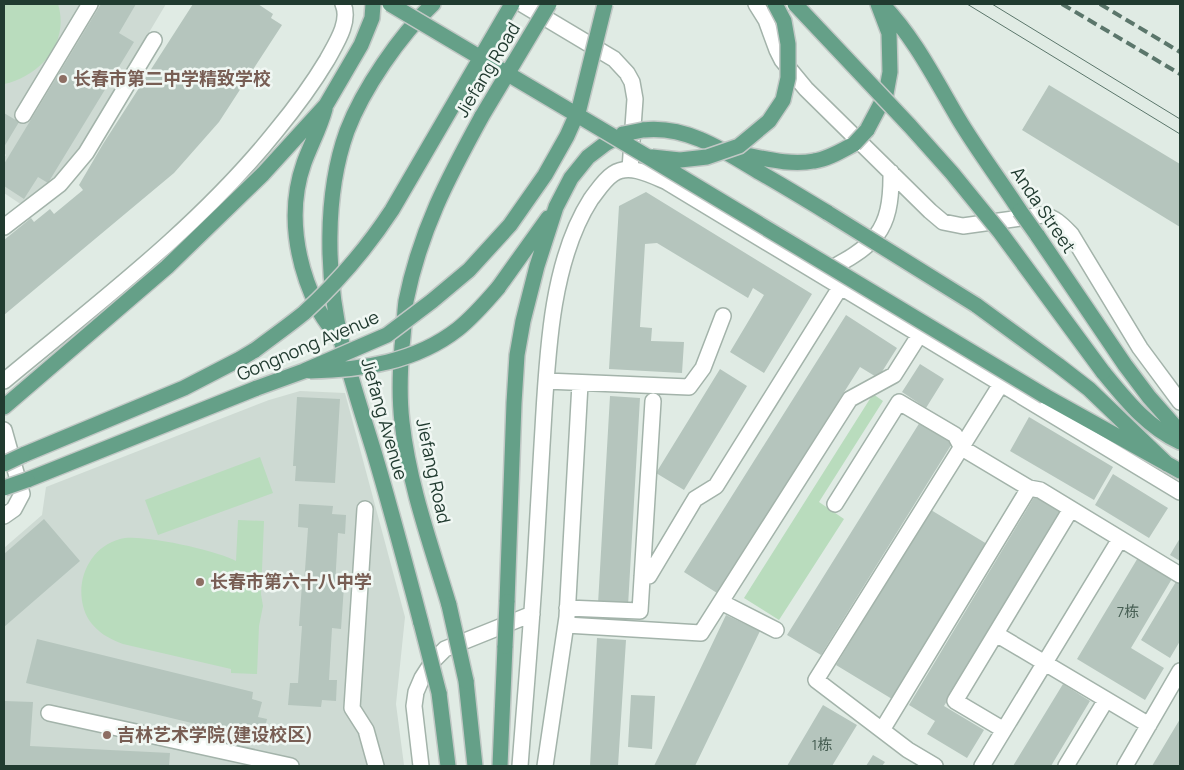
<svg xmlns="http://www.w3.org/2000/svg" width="1184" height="770" viewBox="0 0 1184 770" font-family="Manrope,'Noto Sans SC',sans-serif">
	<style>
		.built { fill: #cedad3 }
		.green { fill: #b9dcbd }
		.building { fill: #b5c5bd }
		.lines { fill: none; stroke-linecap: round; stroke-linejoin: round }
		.minor-casing { stroke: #a3b3aa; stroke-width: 18 }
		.major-casing { stroke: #c1c8c5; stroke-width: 18 }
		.minor { stroke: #fff; stroke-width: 15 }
		.major { stroke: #65a088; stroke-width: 15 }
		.tram { stroke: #5b766b; stroke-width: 1 }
		.rail { stroke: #5b766b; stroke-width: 4; stroke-dasharray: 10 5; stroke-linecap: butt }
		.major-bridge-casing { stroke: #c1c8c5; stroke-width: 18; stroke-linecap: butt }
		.major-bridge { stroke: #65a088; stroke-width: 15 }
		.education-dot { fill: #8d6e63; stroke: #f0f7f3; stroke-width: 2 }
		.labels { text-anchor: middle; stroke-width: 5; stroke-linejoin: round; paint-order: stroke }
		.number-label { font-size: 15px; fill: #465e53 }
		.street-label { font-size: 18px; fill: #213b30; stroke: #f0f7f3 }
		.education-label { font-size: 18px; font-weight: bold; fill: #785e54; stroke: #f0f7f3; text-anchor: start }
	</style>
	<rect width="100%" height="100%" fill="#e0ebe4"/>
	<path class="built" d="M4 4H166L68 168 22 205 4 193V158L6 155 4 153Z
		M300 391 345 393 405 617 396 704 404 765 4 766V548L42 515 46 487 269 400Z"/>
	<path class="green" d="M4 4H58C70 43 40 76 4 84Z
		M873 394 883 401 819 502 844 519 779 620 744 598Z
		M260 457 273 493 158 535 145 500Z
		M238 520 264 521 261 594 263 606 259 626 257 674 231 673V669L123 644C109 639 97 632 89 620 71 590 86 548 120 539 140 533 218 551 236 561Z"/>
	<path class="building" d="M101 4H136L119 33 134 42 48 183 38 177 24 199 4 186V164Z
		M193 4H258L273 14 271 18 282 25 219 122 174 173 4 315V240L31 218 34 222 50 209 54 214 83 190 79 185 103 144Z
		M1049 85 1180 164V227L1022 130Z
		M4 113 19 122 4 147Z
		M646 192 812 294 764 373 730 352 764 295 753 288 748 298 657 243 645 244 640 327 652 328 651 341 684 342 682 373 609 369 619 206Z
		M846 315 897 348 878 378 860 367 717 593 684 572Z
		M920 364 944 379 926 408 902 392Z
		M720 369 747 386 684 490 656 473Z
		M610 396 640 398 628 606 598 604Z
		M297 397 340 399 335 483 295 481 296 466H293Z
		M1029 417 1113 467 1094 500 1010 451Z
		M920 422 953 442 821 655 787 635Z
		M1113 474 1168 508 1149 538 1095 505Z
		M1036 494 1062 510 944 706 984 730 967 758 927 734 935 721 909 705Z
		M299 504 333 506 332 514 346 515 345 534 338 533 335 586H344L341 629 332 628 329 680H337L336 701 322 700 321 707 288 705 290 683H298L302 626H299L302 584H304L308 528 298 527Z
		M931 510 987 544 892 699 836 665Z
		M44 519 80 561 4 627V554Z
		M1180 538V561L1170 555Z
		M1139 556 1173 577 1131 648 1164 668 1145 700 1077 659Z
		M1177 580 1180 581V641L1170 658 1141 640Z
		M726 615 760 631 695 766H654Z
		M597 638 626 640 618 766H590Z
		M37 639 253 692 252 699 262 702 258 717 267 719 262 740 26 683Z
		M1063 684 1090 701 1051 766H1013Z
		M631 695 655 696 652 749 628 747Z
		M4 701 33 702 30 746 170 753 169 766H4Z
		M823 705 857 725 832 766H787Z
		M1180 719V766H1152Z
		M873 755 885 762 882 766H866Z"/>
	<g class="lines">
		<g class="minor-casing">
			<path id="minor" d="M522 4 614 59 627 73 632 82 635 99 630 169
				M756 4 766 20 777 50 782 60 806 89 930 211 943 222 963 226 1043 215C1056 218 1062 225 1071 234L1140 348 1180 402
				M23 115 90 4
				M4 227 60 184 86 153 154 40
				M823 273C874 245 892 234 891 172
				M4 381C99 302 199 227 276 131 295 108 312 85 327 60 335 45 351 22 343 4
				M546 381 689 387 703 368 723 316
				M4 430 22 494 14 509 4 516
				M835 504 899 402 955 435 962 448 1029 488 1040 490 1180 575
				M365 509 352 708 366 730 376 766
				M642 576H649L695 499 716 486 841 286
				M721 602 776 630
				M567 608 640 611 653 401
				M566 625 701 633 850 399 894 375 920 334
				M996 634 1149 725
				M49 713 291 766
				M882 730 1029 488
				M1004 730 955 701 1071 509
				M421 766 414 706 416 692 422 678 433 661 445 649 532 614
				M520 766C525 700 531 633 535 566 537 526 540 486 542 445 547 368 548 266 591 199 598 190 604 180 613 174 629 163 651 175 667 182L1180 492
				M545 766 567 617 580 384
				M935 766 908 750 816 680 1001 384
				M982 766 1120 539
				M1066 766 1106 700
				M1125 766 1180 671"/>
		</g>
		<g class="major-casing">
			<path id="major" d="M882 4C914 37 935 79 958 118 977 150 1000 180 1020 211
				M325 109C320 128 311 144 304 163 287 211 296 263 318 308 323 320 333 330 340 340
				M643 130C686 125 723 150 759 172 782 185 805 199 828 213
				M867 130 886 94 890 72 889 33 878 4
				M735 153C760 157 788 166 814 161 828 159 841 151 854 144
				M1037 235 1125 365 1149 397 1180 432
				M498 288 548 218
				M976 305 1058 365 1089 389 1167 464
				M1103 372C1126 400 1147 427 1180 442
				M1045 396 1180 471
				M4 407 167 267 263 174 326 105 361 45 372 18 373 4
				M23 455 184 388 240 359 255 350
				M27 480 257 388
				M507 602 514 403 517 355 523 321 537 266 556 207 571 178 588 157 605 144 623 134
				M449 605C431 545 409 485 402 422 399 397 400 371 402 346 404 332 404 316 406 301 420 231 448 178 482 116
				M421 623C406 566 391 509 374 452 363 416 351 380 342 344 326 278 324 195 347 131 363 89 400 35 433 4
				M466 681 475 766
				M439 693 448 766
				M500 766 505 646"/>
		</g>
		<use href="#minor" class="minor"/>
		<use href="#major" class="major"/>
		<path class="tram" d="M967 4 1180 134
			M992 4 1180 119"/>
		<path class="rail" d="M1062 4 1180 74
			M1100 4 1180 52"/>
		<g class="major-bridge-casing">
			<path id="major-bridge" d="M390 4 648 157 1045 396
				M795 4 910 126 952 173 1000 232 1103 372
				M482 116 549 4
				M623 134 643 130
				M854 144 867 130
				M652 157 680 160 707 157 739 146 769 121 783 100 788 78V44L784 21 775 4
				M1020 211 1037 235
				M828 213 976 305
				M255 350C271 338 288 326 304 313 337 283 367 248 392 210L512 4
				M310 371C362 370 416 362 458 329 473 317 486 302 498 288
				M257 388 304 371 387 335 432 301 469 270 510 225 545 175 567 136 579 109 605 4
				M4 464 23 455
				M4 488 27 480
				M449 605 466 681
				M421 623 439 693
				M505 646 507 602"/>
		</g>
		<use href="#major-bridge" class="major-bridge"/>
	</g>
	<g class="education-dot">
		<circle cx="63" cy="79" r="5"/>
		<circle cx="200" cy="582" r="5"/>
		<circle cx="107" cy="735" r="5"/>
	</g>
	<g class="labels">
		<g class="number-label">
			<text x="1128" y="617">7栋</text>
			<text x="822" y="750">1栋</text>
		</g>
		<g class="street-label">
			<text transform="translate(488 70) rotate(-59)" y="6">Jiefang Road</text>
			<text transform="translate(1043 210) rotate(56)" y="6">Anda Street</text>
			<text transform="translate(308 346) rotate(-23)" y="6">Gongnong Avenue</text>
			<text transform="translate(384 419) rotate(74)" y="6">Jiefang Avenue</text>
			<text transform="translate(433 471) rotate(78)" y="6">Jiefang Road</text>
		</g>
		<g class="education-label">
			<text x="73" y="85">长春市第二中学精致学校</text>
			<text x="210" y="588">长春市第六十八中学</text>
			<text x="117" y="741">吉林艺术学院(建设校区)</text>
		</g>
	</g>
	<rect width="1184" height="770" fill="none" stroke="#213b30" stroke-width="10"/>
</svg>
